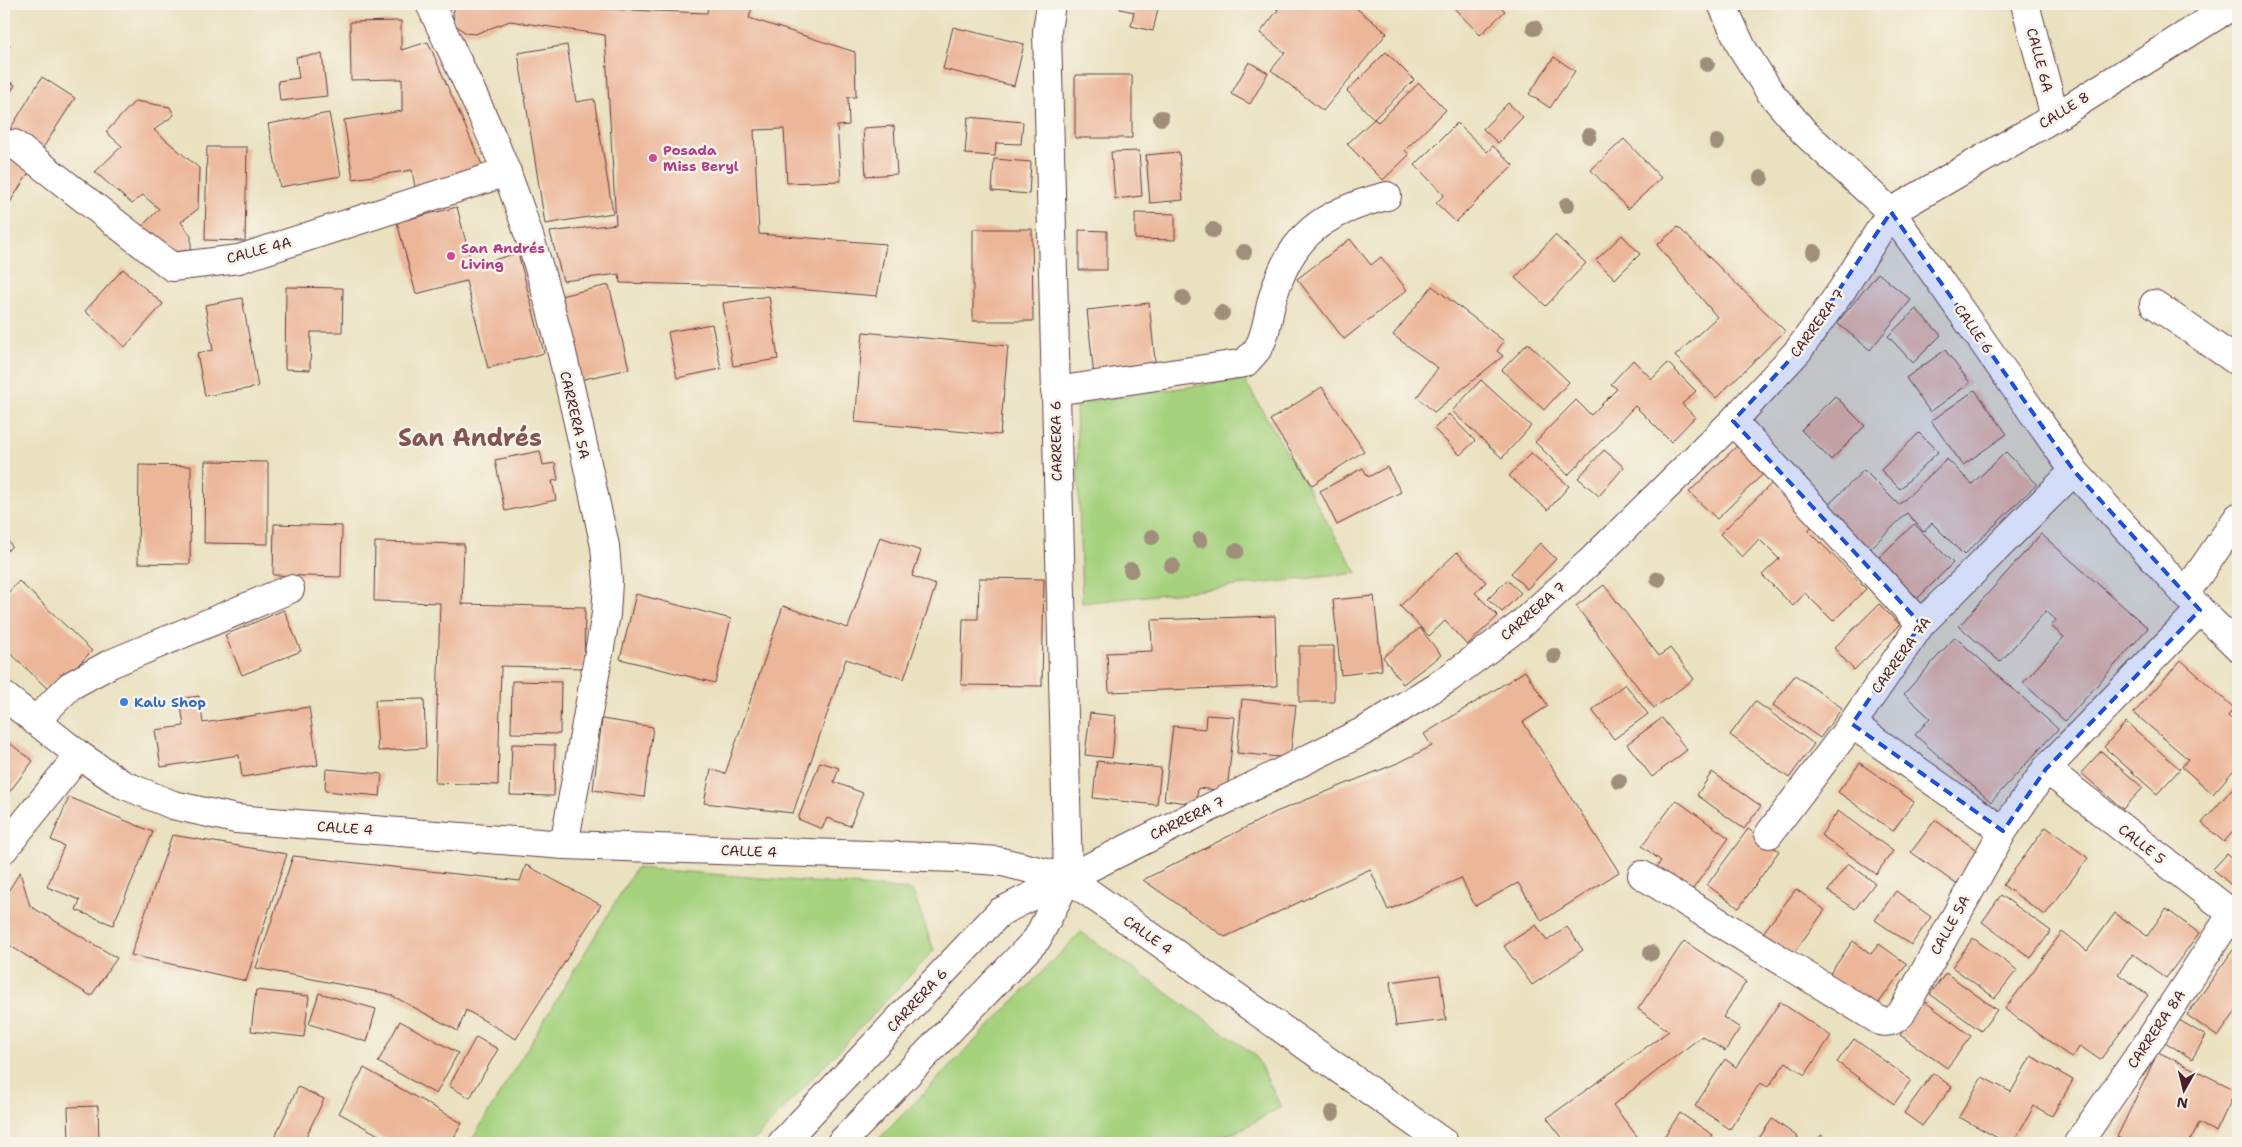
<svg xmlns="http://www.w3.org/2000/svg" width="2242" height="1147" viewBox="0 0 2242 1147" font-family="'Shantell Sans',sans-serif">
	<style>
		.green { fill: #a6d27e; stroke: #787854 }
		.building { fill: #ecb699 }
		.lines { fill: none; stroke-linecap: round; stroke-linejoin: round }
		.minor-casing { stroke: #623c41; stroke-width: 30 }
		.major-casing { stroke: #623c41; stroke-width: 30 }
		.minor { stroke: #fff; stroke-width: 28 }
		.major { stroke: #fff; stroke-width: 28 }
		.tree { fill: #9f8f7a }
		.marked { fill: #1d4ed8; fill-opacity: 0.2; stroke: #1d4ed8; stroke-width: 4; stroke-dasharray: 10 6; stroke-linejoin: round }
		.hotel-dot { fill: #d1479c; stroke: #f7f3e8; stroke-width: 2 }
		.shop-dot { fill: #3f7fe0; stroke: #f7f3e8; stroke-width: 2 }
		.labels { text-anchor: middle; stroke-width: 5; stroke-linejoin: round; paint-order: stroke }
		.street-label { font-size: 14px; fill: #4a1f2b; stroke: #f7f3e8 }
		.hotel-label { font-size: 14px; font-weight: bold; fill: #b23c85; stroke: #f7f3e8; text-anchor: start }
		.shop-label { font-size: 14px; font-weight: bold; fill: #366cbe; stroke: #f7f3e8; text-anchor: start }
		.town-label { font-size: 24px; font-weight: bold; fill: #835452; stroke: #f7f3e8 }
	</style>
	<rect width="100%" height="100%" fill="#f7f3e8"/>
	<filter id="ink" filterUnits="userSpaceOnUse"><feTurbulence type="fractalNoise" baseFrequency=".02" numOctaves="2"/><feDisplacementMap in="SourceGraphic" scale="10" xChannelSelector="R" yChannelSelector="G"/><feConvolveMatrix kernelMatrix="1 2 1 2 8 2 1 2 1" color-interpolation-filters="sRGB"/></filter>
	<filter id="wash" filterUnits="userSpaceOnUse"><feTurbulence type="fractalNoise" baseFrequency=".0096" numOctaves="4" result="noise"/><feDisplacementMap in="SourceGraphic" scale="20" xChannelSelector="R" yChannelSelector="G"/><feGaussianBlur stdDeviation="1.12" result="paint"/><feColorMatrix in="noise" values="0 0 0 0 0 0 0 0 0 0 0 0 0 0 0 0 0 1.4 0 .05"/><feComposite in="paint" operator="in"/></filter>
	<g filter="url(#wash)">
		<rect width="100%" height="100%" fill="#eae1c0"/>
		<path class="green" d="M1244 379 1357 573 1082 603 1076 403Z
			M636 868 912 890 934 950 751 1143H470Z
			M1081 932 1255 1055 1281 1107 1236 1132 1200 1143H875Z"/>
		<g id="blocks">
			<path class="building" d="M456 4H555L603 9 707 13 708 4H753L749 18 855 52 856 97H848L849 125 837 126 841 181 787 183 784 129 754 130 759 234 886 244 877 296 761 286 620 283 619 274 563 281 550 232 616 224 605 35 510 21 475 34 466 33 454 24 453 13Z
				M614 4H639V7Z
				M1122 4H1159L1153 31 1131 26 1134 12 1120 9Z
				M1270 4H1351L1387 33 1323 111 1271 70 1285 53 1260 33 1278 10Z
				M1456 4H1497L1505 11 1480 35 1453 7Z
				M401 21V50L428 42 483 167 415 187 412 170 353 179 344 120 402 111V79L351 80 350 22Z
				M953 27 1024 44 1014 86 943 69Z
				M4 42 10 46 4 55Z
				M567 45 576 102 594 99 613 213 545 224 518 53Z
				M1386 52 1414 80 1374 119 1347 91Z
				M322 54 327 96 280 101 278 81 299 78 296 57Z
				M1554 57 1575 71 1550 108 1529 94Z
				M1249 62 1268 73 1250 104 1231 94Z
				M1075 75H1132V138H1075Z
				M42 77 75 98 41 151 9 131Z
				M4 78 15 85 4 102Z
				M1419 83 1446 110 1405 150 1409 155 1383 180 1347 144 1374 119 1378 122Z
				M135 101 170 107 174 115 154 130 199 168 198 209 181 222 191 236V250L166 253 139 229 159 209 143 195 132 204 95 172 122 146 106 132Z
				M1508 103 1523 117 1498 143 1483 129Z
				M329 113 341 176 280 187 268 124Z
				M968 117 1023 122 1021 144 996 143 995 156 965 154Z
				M1457 123 1487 152 1493 146 1513 165 1456 222 1436 203 1444 195 1415 165Z
				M894 126 897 174 866 176 863 128Z
				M1624 139 1661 178 1628 209 1591 170Z
				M207 147H247L245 241 205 240Z
				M4 151 31 169 4 212Z
				M1139 151 1142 196 1115 199 1111 152Z
				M1179 152 1183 200 1150 203 1146 155Z
				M994 159 1031 162 1029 194 992 191Z
				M457 207 472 266 518 253 544 353 488 368 466 281 416 294 397 222Z
				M1135 213 1175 214V240L1135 239Z
				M1678 227 1785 331 1716 398 1675 356 1717 317 1657 245Z
				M973 229H1032L1033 321H973Z
				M1079 230 1107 231V270H1079Z
				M1555 235 1586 263 1546 306 1515 278Z
				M1622 235 1640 254 1615 279 1596 260Z
				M1350 239 1371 265 1381 257 1407 290 1344 339 1297 279Z
				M123 269 163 304 125 347 85 311Z
				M1878 273 1911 300 1870 350 1837 323Z
				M609 285 629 369 580 380 560 296Z
				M1432 286 1504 341 1497 351 1503 356 1434 412 1417 397 1438 368 1393 335Z
				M286 287 343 288 342 332H311L310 370 285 369Z
				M769 296 778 359 733 366 723 303Z
				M242 298 258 387 205 396 197 353 213 350 205 305Z
				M1149 303 1156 370 1094 377 1087 310Z
				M1916 309 1941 335 1913 363 1888 336Z
				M712 324 721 369 677 378 668 332Z
				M863 332 1008 346 1000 435 855 422Z
				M1528 343 1569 382 1544 410 1502 370Z
				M1945 350 1970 383 1930 412 1906 378Z
				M1633 360 1652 379 1668 363 1696 391 1682 404 1695 417 1671 442 1635 406 1568 475 1535 442 1576 400 1591 415 1617 389 1611 384Z
				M1481 380 1531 426 1502 458 1452 411Z
				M1322 387 1364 451 1312 485 1270 420Z
				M1975 390 2007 434 1963 465 1931 421Z
				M1835 396 1865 426 1831 460 1801 430Z
				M1449 414 1475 441 1460 455 1434 429Z
				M1919 433 1938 452 1900 489 1881 470Z
				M1740 443 1767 470 1717 519 1689 492Z
				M1604 450 1624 467 1599 496 1578 478Z
				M540 451 543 465 555 463 558 480 552 481 556 500 505 511 495 460Z
				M2006 452 2037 484 1964 555 1932 523 1924 532 1907 513 1868 551 1825 508 1864 470 1899 505 1947 459 1972 484Z
				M1531 453 1569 486 1548 510 1509 476Z
				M205 461 268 462V544L204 543Z
				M139 465 191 466 190 564 138 563Z
				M1387 467 1401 492 1337 525 1320 491 1363 468 1368 477Z
				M1774 481 1816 523 1808 530 1866 589 1833 621 1805 593 1793 606 1762 575 1779 559 1759 539 1742 557 1720 534Z
				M274 524 342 526 341 577 273 575Z
				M1914 524 1953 563 1913 603 1873 563Z
				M2041 534 2148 628 2065 721 2023 683 2064 637 2051 626 2056 620 2046 611 2000 662 1959 626Z
				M4 537 12 546 4 554Z
				M880 537 921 551 912 576 936 585 904 679 846 659 793 813 704 803 711 769 725 774 783 606 848 628Z
				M375 542 464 544 462 604 585 607 584 668 501 666 498 785 435 783 440 603 374 601Z
				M1540 543 1556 559 1527 589 1511 573Z
				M1457 552 1486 582 1475 593 1498 616 1467 645 1445 621 1429 636 1400 606Z
				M979 578 1044 579 1042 686 961 685 963 619H978Z
				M1507 580 1521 593 1502 612 1488 599Z
				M19 581 92 651 51 692 4 647V597Z
				M1604 585 1659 656 1670 648 1694 679 1654 708 1576 606Z
				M636 594 731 619 715 683 620 659Z
				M1374 596 1382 670 1341 675 1333 600Z
				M1879 604 1900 625 1854 670 1834 648Z
				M284 610 301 651 242 675 225 635Z
				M1275 616 1277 686 1109 692 1107 653 1152 651 1151 620Z
				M1420 628 1441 655 1403 684 1383 657Z
				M1955 637 2058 729 1991 802 1915 735 1930 718 1904 694Z
				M1299 646H1334V702H1299Z
				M2181 660 2234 708 2228 716 2238 725V765L2213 794 2182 767 2188 759 2134 713Z
				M1525 671 1548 706 1523 722 1619 872 1542 921 1518 883 1475 906 1461 878 1388 910 1370 869 1225 937 1143 880 1276 812 1400 762 1432 746 1424 734Z
				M1795 675 1842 708 1820 738 1773 705Z
				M512 681 561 682 560 734 511 733Z
				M1625 684 1648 714 1614 739 1592 710Z
				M199 696 203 723 309 707 318 765 242 777 239 755 161 767 155 730 184 726 180 699Z
				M424 699 426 748 378 751 375 700Z
				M1242 699 1296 705 1290 758 1237 753Z
				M1755 701 1814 744 1789 778 1730 735Z
				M1090 713 1116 716 1112 758 1085 755Z
				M1206 715 1235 717 1227 791 1198 788 1196 804 1164 800 1173 726 1205 729Z
				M1662 718 1687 750 1652 777 1627 744Z
				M602 719 653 727 644 797 593 790Z
				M2126 722 2180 769 2157 794 2104 747Z
				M4 739 33 761 4 799Z
				M512 744 555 745 554 796 510 795Z
				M2101 751 2143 788 2123 809 2081 773Z
				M1097 761 1161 768 1157 805 1093 798Z
				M820 762 839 768 834 782 863 793 850 826 827 818 822 829 798 819Z
				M1860 763 1914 802 1893 831 1838 792Z
				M326 769 382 774 380 796 325 791Z
				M1712 772 1761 806 1744 829 1697 795Z
				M2238 782V826L2224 842 2202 823Z
				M69 797 153 832 113 925 76 910 80 900 47 887 64 846 51 840Z
				M1676 800 1729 838 1688 896 1654 871 1661 861 1642 846Z
				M1838 811 1893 851 1876 874 1821 835Z
				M1935 820 1982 854 1959 886 1911 852Z
				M2046 827 2088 858 2045 915 2003 885Z
				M1748 829 1779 851 1739 908 1707 885Z
				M172 835 287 854 246 981 131 955Z
				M2227 854 2238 864V891L2213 869Z
				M293 856 520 881 526 865 601 905 516 1039 466 1010 458 1031 389 994 256 968Z
				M1848 863 1875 883 1855 909 1828 891Z
				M20 872 30 906 117 958 91 996 4 942V898Z
				M1796 889 1825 910 1790 958 1760 937Z
				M1896 891 1931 917 1911 945 1875 920Z
				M2001 895 2051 931 2031 958 1982 922Z
				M2166 909 2199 933 2166 978 2133 954 2118 974 2148 995 2100 1060 2080 1046 2072 1058 2005 1009 2062 932 2087 951 2115 913 2147 936Z
				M1536 925 1547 941 1567 927 1583 950 1532 985 1504 946Z
				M1973 938 2017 970 1995 998 1952 967Z
				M1684 941 1746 982 1723 1017 1740 1028 1725 1051 1702 1036 1613 1105 1642 1143H1559L1564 1140 1547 1118 1669 1031 1638 1009Z
				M1853 941 1871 954 1879 944 1907 964 1870 1015 1824 982Z
				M2233 950 2238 954V1008L2218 1037 2187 1015Z
				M1946 973 1997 1010 1981 1031 1930 994Z
				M1440 975 1446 1020 1396 1026 1390 982Z
				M256 990 309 996 304 1037 251 1031Z
				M319 993 376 1009 367 1042 309 1024Z
				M1924 1001 1971 1036 1947 1068 1900 1035Z
				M1780 1002 1831 1036 1805 1075 1786 1062 1768 1087 1760 1083 1730 1129 1695 1106 1725 1059 1736 1067Z
				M2179 1020 2206 1036 2192 1059 2165 1042Z
				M400 1021 458 1053 436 1094 378 1062Z
				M476 1037 498 1049 470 1098 449 1086Z
				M1854 1039 1911 1080 1894 1104 1837 1062Z
				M2158 1052 2236 1090 2216 1132 2199 1123 2189 1143H2130L2117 1137Z
				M2031 1056 2073 1080 2052 1116 2034 1106 2013 1143H2007L1959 1117 1982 1077 2011 1092Z
				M364 1068 462 1123 451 1143H393L339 1113Z
				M1933 1073 1952 1087 1922 1126 1904 1113Z
				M298 1087 324 1099 303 1143H272Z
				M98 1106 99 1143H69L68 1107Z
				M1680 1113 1713 1135 1707 1143H1660Z
				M1772 1119 1798 1137 1794 1143H1756Z
				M1821 1135 1833 1143H1816Z"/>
		</g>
	</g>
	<g filter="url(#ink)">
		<use href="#blocks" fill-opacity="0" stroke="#623c41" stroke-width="1"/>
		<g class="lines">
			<g class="minor-casing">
				<path id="minor" d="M430 4C460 68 492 131 516 198 557 310 579 429 605 546L608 582 606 614 564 845
					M1051 4 1047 31 1068 878
					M1722 4 1742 48 1770 92 1805 133 1891 212 2074 471 2200 610 2238 647
					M2025 4 2055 117
					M14 144 172 267 239 259 507 172
					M2154 304 2238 362
					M1055 391 1245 363C1249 358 1255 353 1258 348 1266 336 1268 315 1272 300 1290 235 1323 212 1387 196
					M1733 421 1921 624
					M2185 594 2238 517
					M35 721 70 686 110 664 290 589
					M1852 724 2003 831
					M2046 769 2238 918
					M1769 834 1852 724 1921 624 2074 471
					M4 849 79 755
					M1642 875 1880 1021C1889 1023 1894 1021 1901 1014L2003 831 2046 769 2200 610
					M1068 878 1366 730 1449 678 1519 626 1594 558 1733 421 1798 351 1842 290 1891 212 2055 117 2235 4
					M1068 878 1444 1143
					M2078 1143 2147 1044 2232 914"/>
			</g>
			<g class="major-casing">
				<path id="major" d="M4 696 79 755 122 784 173 805 236 819 564 845 957 858 998 861 1068 878
					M782 1143 1000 912 1068 878
					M841 1143 1037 939 1068 878"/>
			</g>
			<use href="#minor" class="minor"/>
			<use href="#major" class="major"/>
		</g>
		<g class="tree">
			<circle cx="1534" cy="28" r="8"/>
			<circle cx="1707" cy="64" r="8"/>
			<circle cx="1161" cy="118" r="8"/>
			<circle cx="1589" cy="136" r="8"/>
			<circle cx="1717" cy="142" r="8"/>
			<circle cx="1761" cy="178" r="8"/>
			<circle cx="1567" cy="205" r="8"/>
			<circle cx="1213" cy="230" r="8"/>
			<circle cx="1244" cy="252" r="8"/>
			<circle cx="1814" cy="252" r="8"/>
			<circle cx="1183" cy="298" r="8"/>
			<circle cx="1222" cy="313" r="8"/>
			<circle cx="1152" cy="537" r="8"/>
			<circle cx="1200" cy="540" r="8"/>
			<circle cx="1236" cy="551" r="8"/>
			<circle cx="1172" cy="566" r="8"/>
			<circle cx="1131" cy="570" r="8"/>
			<circle cx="1658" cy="579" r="8"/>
			<circle cx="1554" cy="656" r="8"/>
			<circle cx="1619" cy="781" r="8"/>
			<circle cx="1651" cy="953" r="8"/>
			<circle cx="1332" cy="1113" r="8"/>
		</g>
	</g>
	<path class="marked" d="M1891 212 2074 471 2200 610 2046 769 2003 831 1852 724 1921 624 1733 421 1798 351Z"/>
	<g class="hotel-dot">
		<circle cx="653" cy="158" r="5"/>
		<circle cx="451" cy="256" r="5"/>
	</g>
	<circle class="shop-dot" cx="124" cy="702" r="5"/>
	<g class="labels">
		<g class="street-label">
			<text transform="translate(2040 60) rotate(75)" y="5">CALLE 6A</text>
			<text transform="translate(2064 110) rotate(-32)" y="5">CALLE 8</text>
			<text transform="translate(259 250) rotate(-15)" y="5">CALLE 4A</text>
			<text transform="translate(1817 323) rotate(-54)" y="5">CARRERA 7</text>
			<text transform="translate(1974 329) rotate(55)" y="5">CALLE 6</text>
			<text transform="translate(575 415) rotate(77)" y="5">CARRERA 5A</text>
			<text transform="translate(1056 441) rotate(-91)" y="5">CARRERA 6</text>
			<text transform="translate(1533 611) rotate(-41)" y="5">CARRERA 7</text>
			<text transform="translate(1901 655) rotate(-54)" y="5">CARRERA 7A</text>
			<text transform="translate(1187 818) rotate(-26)" y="5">CARRERA 7</text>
			<text transform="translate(345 828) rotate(4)" y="5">CALLE 4</text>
			<text transform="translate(2142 844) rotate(38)" y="5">CALLE 5</text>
			<text transform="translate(749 851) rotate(2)" y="5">CALLE 4</text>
			<text transform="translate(1950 925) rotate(-61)" y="5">CALLE 5A</text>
			<text transform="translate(1148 935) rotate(35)" y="5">CALLE 4</text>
			<text transform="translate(917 1000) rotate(-47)" y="5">CARRERA 6</text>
			<text transform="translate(2156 1029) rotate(-56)" y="5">CARRERA 8A</text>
		</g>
		<g class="hotel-label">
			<text x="663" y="155">Posada<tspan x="663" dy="16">Miss Beryl</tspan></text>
			<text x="461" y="253">San Andrés<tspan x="461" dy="16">Living</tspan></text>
		</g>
		<g class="shop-label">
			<text x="134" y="707">Kalu Shop</text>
		</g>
		<g class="town-label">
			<text x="470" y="446">San Andrés</text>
		</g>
	</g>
	<rect width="2242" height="1147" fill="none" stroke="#f7f3e8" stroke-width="20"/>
	<g transform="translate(2184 1090) rotate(188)" stroke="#f7f3e8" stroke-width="4" paint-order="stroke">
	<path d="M0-4L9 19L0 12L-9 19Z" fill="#4a1f2b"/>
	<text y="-8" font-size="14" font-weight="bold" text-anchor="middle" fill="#4a1f2b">N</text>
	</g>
</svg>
